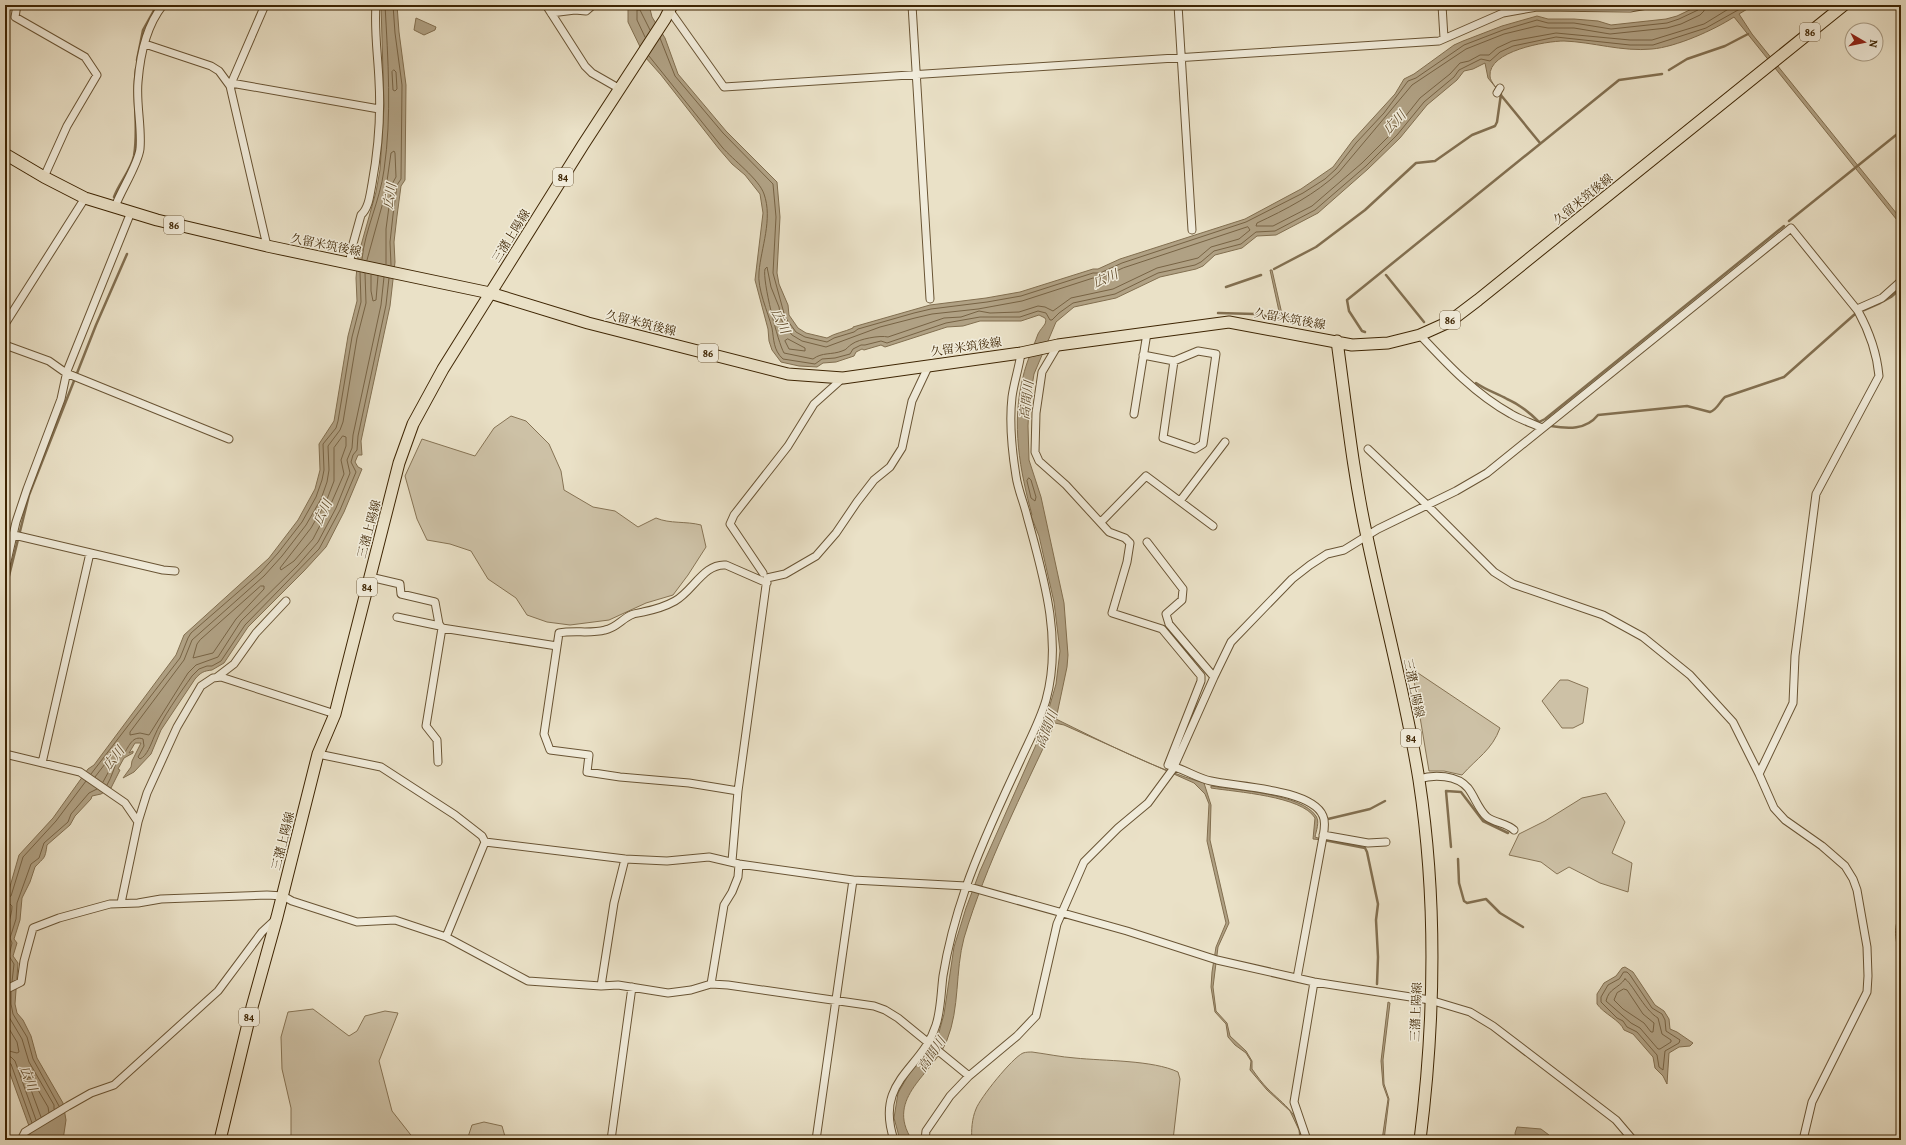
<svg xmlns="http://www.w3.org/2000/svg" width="1906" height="1145" viewBox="0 0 1906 1145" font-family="Alegreya,'Noto Serif JP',serif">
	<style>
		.green { fill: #cdc1a6; stroke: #867354 }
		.water { fill: #b0a184; stroke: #826f50 }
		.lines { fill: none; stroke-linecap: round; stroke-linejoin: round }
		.shore { stroke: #776344; stroke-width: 1 }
		.stream { stroke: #826f50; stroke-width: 2.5 }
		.minor-casing { stroke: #695434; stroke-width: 9 }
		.primary-casing { stroke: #3e2503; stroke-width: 13 }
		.minor { stroke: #f1ecdb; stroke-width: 7 }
		.primary { stroke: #eae1c7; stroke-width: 11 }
		.labels { text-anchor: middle; stroke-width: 3; stroke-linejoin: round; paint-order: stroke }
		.shield { fill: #f1ecdb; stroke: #746144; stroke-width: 1 }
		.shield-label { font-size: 11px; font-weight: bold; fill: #3e2503 }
		.street-label { font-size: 12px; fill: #3e2503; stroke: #f1ecdb }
		.water-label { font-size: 13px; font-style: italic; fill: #604a2a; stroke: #f1ecdb }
	</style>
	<rect width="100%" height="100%" fill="#eae1c7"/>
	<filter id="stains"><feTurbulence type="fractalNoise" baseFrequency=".005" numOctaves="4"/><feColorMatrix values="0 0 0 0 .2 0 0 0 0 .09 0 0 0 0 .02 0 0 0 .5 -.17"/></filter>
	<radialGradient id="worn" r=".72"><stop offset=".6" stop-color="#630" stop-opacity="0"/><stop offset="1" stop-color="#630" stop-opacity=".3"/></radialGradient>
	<path class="green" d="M511 416 526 421 549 444 561 471 564 490 593 507 615 511 638 527 656 518C670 524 686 521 701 525L706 547 688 575 673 595 646 603 609 620 570 625 547 622 527 615 516 598 488 579 471 551 450 544 427 540 417 519 405 476 422 439 475 456 494 428Z
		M1412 669 1500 728C1492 750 1477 758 1462 775L1444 771H1429Z
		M1560 680H1568L1588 688 1583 723 1573 728H1562L1542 701Z
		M1606 793 1625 822 1612 853 1632 863 1628 892 1600 883 1569 867 1557 874 1541 862 1509 855 1519 834 1545 821 1582 798Z
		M1901 913V961C1897 945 1891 928 1901 913Z
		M313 1009 349 1036 357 1031 365 1016 385 1011 398 1013 379 1061 392 1111 414 1139 420 1140H291V1108L282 1069 281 1037 288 1012Z
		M1032 1052C1047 1054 1061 1057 1075 1058 1104 1061 1153 1060 1178 1072L1180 1079 1173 1140H972C971 1131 972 1118 976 1109 980 1098 1012 1058 1023 1053 1026 1052 1030 1052 1032 1052Z
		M484 1122 502 1126 506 1140H467L472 1125Z"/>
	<path class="water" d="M381 5H397L399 32 406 85 405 180 401 186 397 216 394 242 395 262 390 306 361 441 362 455H358L355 462 358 467 362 469 344 512 326 547 304 571 248 627 224 663 212 670C204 671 201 672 195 679L161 730 151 754 134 772 123 778 131 767 132 761 141 743H135L129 753 133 751V753L124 758 118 769 120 770 111 788 101 794 92 796 91 799 75 816 70 825 47 845C45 860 44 857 35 867L30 882 22 898 20 920 14 939 17 943 13 956 18 963 15 1004 17 1013 23 1020 31 1036 37 1058 63 1103 66 1120 63 1140H30L29 1126 5 1060V904L19 855 53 818 88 769 94 765 176 655 184 635 269 558 298 520 315 489 320 470 319 444 334 421 348 336 357 301 356 278 358 256 376 192 380 170 384 106Z
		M628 5H649L652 17 665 38 678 74 726 131 777 182 780 217 777 273 779 284 788 305 789 315 798 328 806 333 827 338C835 333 844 332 853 328V327L930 305 986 298 1020 292 1093 269H1098L1120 259 1245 219 1301 189 1333 167 1353 140 1395 94 1404 79 1414 74 1454 45 1463 41 1502 26 1537 16 1548 19H1574L1598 21 1611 25 1666 19 1677 16 1700 5H1754L1739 14 1752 34 1901 219V225L1734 17C1714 30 1676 47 1652 49 1622 52 1593 42 1564 41 1546 41 1488 51 1490 76 1490 82 1498 89 1501 94L1488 78 1485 63 1473 69 1464 71 1457 80 1427 105 1400 138 1368 169 1318 213 1276 235 1257 236 1242 248 1215 255 1203 266 1196 269 1160 277 1116 298 1074 307 1056 322 1034 374 1029 404 1028 426 1029 460 1041 497 1064 603 1068 655 1067 667 1056 719C1103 742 1155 769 1204 783L1211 805 1210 840 1229 923 1218 947 1213 987 1216 1011 1227 1023 1230 1036 1246 1051 1252 1061V1069C1257 1076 1262 1083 1268 1089 1283 1104 1302 1116 1302 1140H1300L1299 1130 1290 1111 1267 1090 1250 1070 1251 1061 1246 1053 1235 1045 1228 1037 1226 1024 1215 1012 1211 987 1212 972 1216 947 1226 923 1207 841 1209 804 1205 794 1194 783 1064 725 1055 723C1022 794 986 864 964 938 955 971 960 1008 947 1040 934 1074 884 1097 912 1140H900L894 1118 898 1093 909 1074 938 1036 944 1014 954 947 966 908 980 871 1043 729 1056 684 1060 651 1054 602 1039 536 1031 516 1032 515C1020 471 1011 424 1023 377 1026 363 1033 348 1038 334 1040 330 1043 327 1045 324 1046 321 1046 320 1045 318L1039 315 1021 321H980L963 326 947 327 885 347 881 345 864 350 862 349 856 352 854 356 836 362 823 363 817 367 799 366 781 362 772 350 769 341 768 329 755 280 763 213 760 194 745 175 732 164 719 149 661 75 645 57 628 22Z
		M416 18 436 27 435 30 424 35 414 30Z
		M1270 270H1272L1282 314 1299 318V320L1280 316Z
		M1211 786C1236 790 1302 794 1316 816 1320 822 1316 831 1315 837L1324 840 1313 839 1315 818C1302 796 1236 792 1211 788Z
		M1625 967 1633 972 1655 1005 1664 1011 1669 1019 1670 1029 1677 1032 1693 1043 1690 1046 1679 1047 1669 1053 1667 1084 1663 1076 1655 1068 1653 1057 1633 1034 1624 1030C1620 1020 1604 1014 1597 1004V994L1604 983 1616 976 1622 968Z
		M1388 1002 1390 1003 1383 1060 1384 1084 1389 1099 1384 1140H1382L1388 1099 1383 1085 1381 1061Z
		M1517 1127 1541 1129 1549 1135 1544 1140H1516L1515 1133Z"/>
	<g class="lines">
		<path class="shore" d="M1705 5 1704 11 1700 15 1681 24 1667 28 1610 34 1574 28H1548L1537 26 1504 34 1466 49 1412 85 1339 172C1316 194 1285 210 1257 223L1256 226H1273L1312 206 1362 163 1393 132 1420 98 1450 74 1460 63 1469 61 1480 55H1489L1497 48 1512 41 1556 33 1630 40H1652L1704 24 1735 5
			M645 37 637 20V10H640L650 30
			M660 38 675 76 723 133 773 184 776 217 773 273 785 317 796 332 805 337 827 342 834 338 854 332 858 329 914 313 931 309 987 302 1021 296 1093 273H1100L1122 263 1246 222 1303 193 1325 179 1336 169 1356 143 1384 113 1408 81 1416 78 1464 45 1503 30 1537 20 1548 23H1574L1611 29 1667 23 1679 19 1698 10 1700 5
			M649 56 722 147C733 160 759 179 764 194 773 219 761 248 759 272 757 289 768 312 772 328 774 339 773 350 783 359L815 364 822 359 835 358 850 354 853 349 861 345H865L881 341 887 343 946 323 980 317H1020L1038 311 1046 313 1050 320H1052L1059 313 1073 303 1115 294 1158 273 1195 265 1201 262 1214 251 1241 244 1256 232 1275 231 1315 210 1366 166 1397 135 1424 102 1454 77 1459 70 1481 59 1490 61 1500 52 1513 46 1556 37 1630 45H1653L1706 28 1747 5
			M394 70 396 72 397 89 395 91 393 90 392 72Z
			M1248 227 1250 230 1239 239 1211 247 1198 258 1157 268 1113 289 1071 298 1053 311 1045 307 1038 306 1019 312 990 313 979 311 961 317 944 318 888 337C880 335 859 339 852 344 848 346 847 350 842 351 832 355 822 352 813 359L784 353C778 343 762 280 765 269L767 267 771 287 779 307 781 319 785 326 792 335 802 341 826 347 880 327 915 318 932 314 978 309 1022 301 1093 278H1101L1123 268Z
			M362 259C365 229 380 201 384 170 392 116 388 59 385 5
			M367 260 385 195 391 153 394 151 395 153 396 177 392 184 386 229V264
			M391 265 390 242 393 215 397 185 401 179 402 85 395 33 393 5
			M365 273 366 303 357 338 343 422 340 430 328 446 329 470 327 482 321 499 306 525 282 556 264 576 192 640 184 660 130 732V735L140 733 149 735 188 673 196 665 218 657 241 621 298 565 318 542 336 508 350 473 347 460 352 448 353 435 381 305 384 277
			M371 275V291L373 301 376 300 378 276
			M788 339 805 348V351L789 349 785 341Z
			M343 436 346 437V446L341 460 344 474 330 506 313 539 294 561 281 570 280 568 311 528 326 502 334 481V448Z
			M1029 478 1031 480 1036 497 1035 501 1031 498 1027 481Z
			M261 586H264V589L236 619 213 653 193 658 197 644 200 640Z
			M91 774 180 658 188 638 191 633 260 573 278 553 302 522 316 497 322 480 324 470 323 444 336 428 338 421 352 337 361 302 360 272
			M95 777 108 760H111L109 771 103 782
			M107 785C112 777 114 767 118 759 120 756 123 755 125 752 129 746 133 735 143 739L144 746 138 757 140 759C147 756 151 744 154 737 162 718 180 693 192 676L199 669 207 666H212L221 661 245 625 319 549 340 510 356 472 351 462 353 455 357 450 358 436 386 305 389 278
			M5 899 11 896 23 857 56 821 86 781
			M5 904H10L12 906C12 917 6 926 5 937 5 942 6 945 5 950
			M1624 972H1627L1630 975 1652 1008 1662 1014 1665 1020 1666 1031 1680 1040 1679 1043 1665 1051 1663 1070 1659 1067 1657 1055 1637 1032 1627 1027 1623 1021 1617 1018 1601 1002V997L1608 985 1619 979Z
			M1625 979C1631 981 1644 1010 1658 1018L1662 1034 1671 1040V1042L1660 1049H1658L1640 1028 1631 1023 1606 1001C1609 988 1618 989 1625 979Z
			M12 982 14 964 9 956 12 943 10 938 16 919 17 903 31 864 39 858 44 843 68 822 71 814 89 793 97 789
			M1624 989 1627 990 1643 1014 1654 1023 1653 1032H1651L1644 1023 1623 1009 1614 1000 1617 993Z
			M11 992V1004L13 1014 27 1037 33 1059 59 1106
			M6 994V1004L9 1017 22 1039 29 1062 54 1105V1109
			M5 1022 17 1042 19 1052 17 1053 5 1050
			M5 1056 11 1057 15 1061 36 1120
			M5 1061 11 1064 32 1123
			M41 1117 27 1079 28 1077 31 1078 48 1107 49 1113"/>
		<path class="stream" d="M137 60 143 30 157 5
			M1669 70 1687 59 1725 46 1748 34
			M1500 94 1540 143
			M114 197C119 183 131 170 134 156 139 127 132 98 136 69
			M1789 221 1901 131
			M1274 269 1316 247 1365 210 1416 163 1435 161 1472 135 1495 126 1497 122 1501 94
			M1386 275 1424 322
			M1226 287 1261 275
			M1218 313 1255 314 1292 321
			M1365 332 1362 331 1349 311 1347 300 1619 80 1662 74
			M1476 383C1486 390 1496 393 1507 399 1519 404 1530 413 1539 422L1545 419 1784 226
			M1551 426C1568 429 1586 430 1598 415L1687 406 1710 412C1717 410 1720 401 1725 397L1784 377 1855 314 1880 303 1891 297 1901 288
			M5 592 29 495 96 325 127 254
			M1328 819 1370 809 1385 801
			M1324 840 1365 848 1367 852 1378 904 1376 920 1378 957 1377 984
			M1451 847 1446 791 1461 792 1483 821 1508 833
			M1458 859 1459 883 1464 901 1467 903 1486 899 1500 913 1523 927"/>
		<g class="minor-casing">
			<path id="minor" d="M17 5 15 17 85 57 97 75 67 126 44 177
				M546 5 585 66 592 73 620 89
				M912 5 930 299
				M1178 5 1192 230
				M1442 5 1444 38
				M670 11 724 87 1439 41 1503 13 1537 7 1630 8 1647 5
				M551 13 575 10 586 11 593 5
				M145 44 211 66 219 71 230 86 267 246
				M231 83 379 109
				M230 86 265 5
				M1497 93 1500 88
				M115 207C121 190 138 165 140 149 142 127 136 104 138 82 140 56 147 25 163 5
				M350 263 351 251 361 215C369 208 370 194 372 184 378 151 381 115 379 81 378 56 374 31 376 5
				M1857 309 1882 298 1901 281
				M5 324 85 198
				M1420 335C1448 365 1475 394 1511 414 1521 420 1532 423 1542 428
				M5 345 49 361 66 373 229 439
				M1058 345 1042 372 1036 413 1035 452 1039 461 1066 485 1109 532 1125 538 1130 543 1127 562 1112 613 1162 629 1201 676V681L1168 765C1183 768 1196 778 1211 781 1237 787 1312 789 1323 816 1326 822 1324 831 1323 837L1297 978
				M1143 355 1174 361 1198 351 1216 354 1203 444 1195 449 1163 438 1174 361
				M1134 414 1147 333
				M1368 449 1427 505 1494 572 1513 584 1603 615 1643 637 1690 675 1733 722 1759 774 1774 808 1785 820 1822 846 1845 866 1853 879 1857 890 1867 947 1868 976 1867 992 1812 1102 1803 1140
				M1180 501 1225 442
				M1101 522 1146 476 1213 526
				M14 535 163 570 175 571
				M1147 542 1183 589 1182 600 1166 614 1169 624 1214 677
				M5 570 16 522 27 489 61 399 67 371 131 212
				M763 573 730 524 734 515 788 446 814 404 843 378
				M370 577 400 584 401 594 435 602 439 624 442 628 426 726 437 740 438 762
				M397 617 440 626
				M442 628 557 646
				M217 677 234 664 256 633 286 601
				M5 754 80 772 125 803 138 822 121 903
				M318 754 381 767 455 815 482 836 485 842
				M42 763 90 553
				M1419 779C1434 774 1457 775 1468 788 1475 797 1478 809 1487 817 1495 823 1507 823 1514 830
				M738 791 689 783 620 777 587 772 589 755 550 750 544 734 559 633C574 630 591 634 605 630 616 628 622 619 631 615 635 613 640 613 643 612 653 610 666 606 675 601 693 591 704 563 726 565L767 583
				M138 822 147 793 177 727 201 686 213 678 221 677 335 714
				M1323 835 1368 843 1386 842
				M485 842 625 859 667 861 709 857 739 864 853 880 966 886 1127 931 1217 960 1314 982 1430 1000 1470 1012 1493 1026 1616 1120 1633 1140
				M732 861 738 791 767 578 785 574 816 556 836 533 857 502 874 480 890 467 902 448 912 401 929 365
				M446 937 485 842
				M711 984 724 905 732 892 738 877 739 864
				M601 986 614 903 625 859
				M5 990 21 982 24 961 33 928 59 918 110 904 138 903 161 899 267 895 283 896 292 901 357 922 395 920 446 937 528 981 601 986 618 985 668 993 691 990 711 984 728 985 874 1006 885 1010 898 1018 969 1076
				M21 1140 25 1132 68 1106 91 1093 114 1085 218 991 262 932 276 919
				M611 1140 632 987
				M816 1140 853 880
				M894 1140C874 1080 922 1070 936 1025 941 1010 941 991 943 976 948 945 956 916 966 887 981 844 1001 802 1020 761 1029 741 1040 721 1046 700 1063 639 1043 575 1027 516 1024 503 1018 490 1016 476 1012 451 1009 423 1012 397 1014 382 1019 368 1021 353
				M925 1140 926 1131 950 1096 969 1076 1017 1036 1036 1016 1057 924 1084 862 1118 828 1148 803 1173 769 1214 677 1231 642 1292 579 1310 565 1327 554 1344 550 1378 529 1456 491 1487 473 1791 228 1858 311C1869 331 1877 354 1879 376L1816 494 1795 656 1793 703 1759 774
				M1307 1140 1294 1102 1314 982"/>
		</g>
		<g class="primary-casing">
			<path id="primary" d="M5 154 44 177 85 198 157 220 267 246 490 293 588 323 788 374 843 378 1021 353 1058 345 1229 322 1352 345 1388 343 1420 335 1449 322 1478 300 1844 5
				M1337 341C1346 406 1353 473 1367 537 1384 618 1406 698 1419 780 1437 898 1435 1021 1420 1140
				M220 1140 252 1007 277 917 318 754 335 714 399 463 413 424 443 369 583 145 665 19 672 5"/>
		</g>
		<use href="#minor" class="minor"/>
		<use href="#primary" class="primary"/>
	</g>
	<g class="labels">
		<g class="shield">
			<rect x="1800" y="23" width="20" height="18" rx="3"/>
			<rect x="553" y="168" width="20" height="18" rx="3"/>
			<rect x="164" y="216" width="20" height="18" rx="3"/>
			<rect x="1440" y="311" width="20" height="18" rx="3"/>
			<rect x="698" y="344" width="20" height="18" rx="3"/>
			<rect x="357" y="578" width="20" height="18" rx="3"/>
			<rect x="1401" y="729" width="20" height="18" rx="3"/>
			<rect x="239" y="1008" width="20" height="18" rx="3"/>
		</g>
		<g class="shield-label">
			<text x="1810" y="36">86</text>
			<text x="563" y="181">84</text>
			<text x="174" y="229">86</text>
			<text x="1450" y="324">86</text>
			<text x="708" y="357">86</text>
			<text x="367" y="591">84</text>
			<text x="1411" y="742">84</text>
			<text x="249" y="1021">84</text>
		</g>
		<g class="street-label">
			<text transform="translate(1583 199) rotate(-39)" y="4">久留米筑後線</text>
			<text transform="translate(511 236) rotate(-58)" y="4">三潴上陽線</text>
			<text transform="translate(326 245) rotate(11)" y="4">久留米筑後線</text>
			<text transform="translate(1290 319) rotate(10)" y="4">久留米筑後線</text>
			<text transform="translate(641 323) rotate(14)" y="4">久留米筑後線</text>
			<text transform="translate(966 347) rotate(-8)" y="4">久留米筑後線</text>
			<text transform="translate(369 529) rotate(-75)" y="4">三潴上陽線</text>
			<text transform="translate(1414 688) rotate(78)" y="4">三潴上陽線</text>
			<text transform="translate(283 841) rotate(-76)" y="4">三潴上陽線</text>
			<text transform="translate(1416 1012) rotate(-88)" y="4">三潴上陽線</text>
		</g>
		<g class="water-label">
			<text transform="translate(1394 122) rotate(-47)" y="5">広川</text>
			<text transform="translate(389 196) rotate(-81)" y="5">広川</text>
			<text transform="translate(1105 278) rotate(-23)" y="5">広川</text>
			<text transform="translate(781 321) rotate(65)" y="5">広川</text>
			<text transform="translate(1026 400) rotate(-83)" y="5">高間川</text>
			<text transform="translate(322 512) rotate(-64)" y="5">広川</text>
			<text transform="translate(1046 729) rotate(-69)" y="5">高間川</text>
			<text transform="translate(113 758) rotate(-52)" y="5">広川</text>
			<text transform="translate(931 1054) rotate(-56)" y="5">高間川</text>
			<text transform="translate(29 1078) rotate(69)" y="5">広川</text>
		</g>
	</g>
	<rect width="1906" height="1145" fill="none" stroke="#eae1c7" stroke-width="20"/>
	<rect x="6" y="6" width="1894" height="1133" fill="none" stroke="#3e2503" stroke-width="2"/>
	<rect x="10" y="10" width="1886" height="1125" fill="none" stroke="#3e2503"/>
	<g transform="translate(1864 42) rotate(99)"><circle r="19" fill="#f1ecdb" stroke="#a99c85"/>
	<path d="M0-3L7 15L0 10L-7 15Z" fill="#8f2418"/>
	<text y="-6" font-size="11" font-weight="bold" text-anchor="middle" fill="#3e2503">N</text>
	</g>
	<rect width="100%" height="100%" filter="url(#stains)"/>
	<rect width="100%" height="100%" fill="url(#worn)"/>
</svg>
